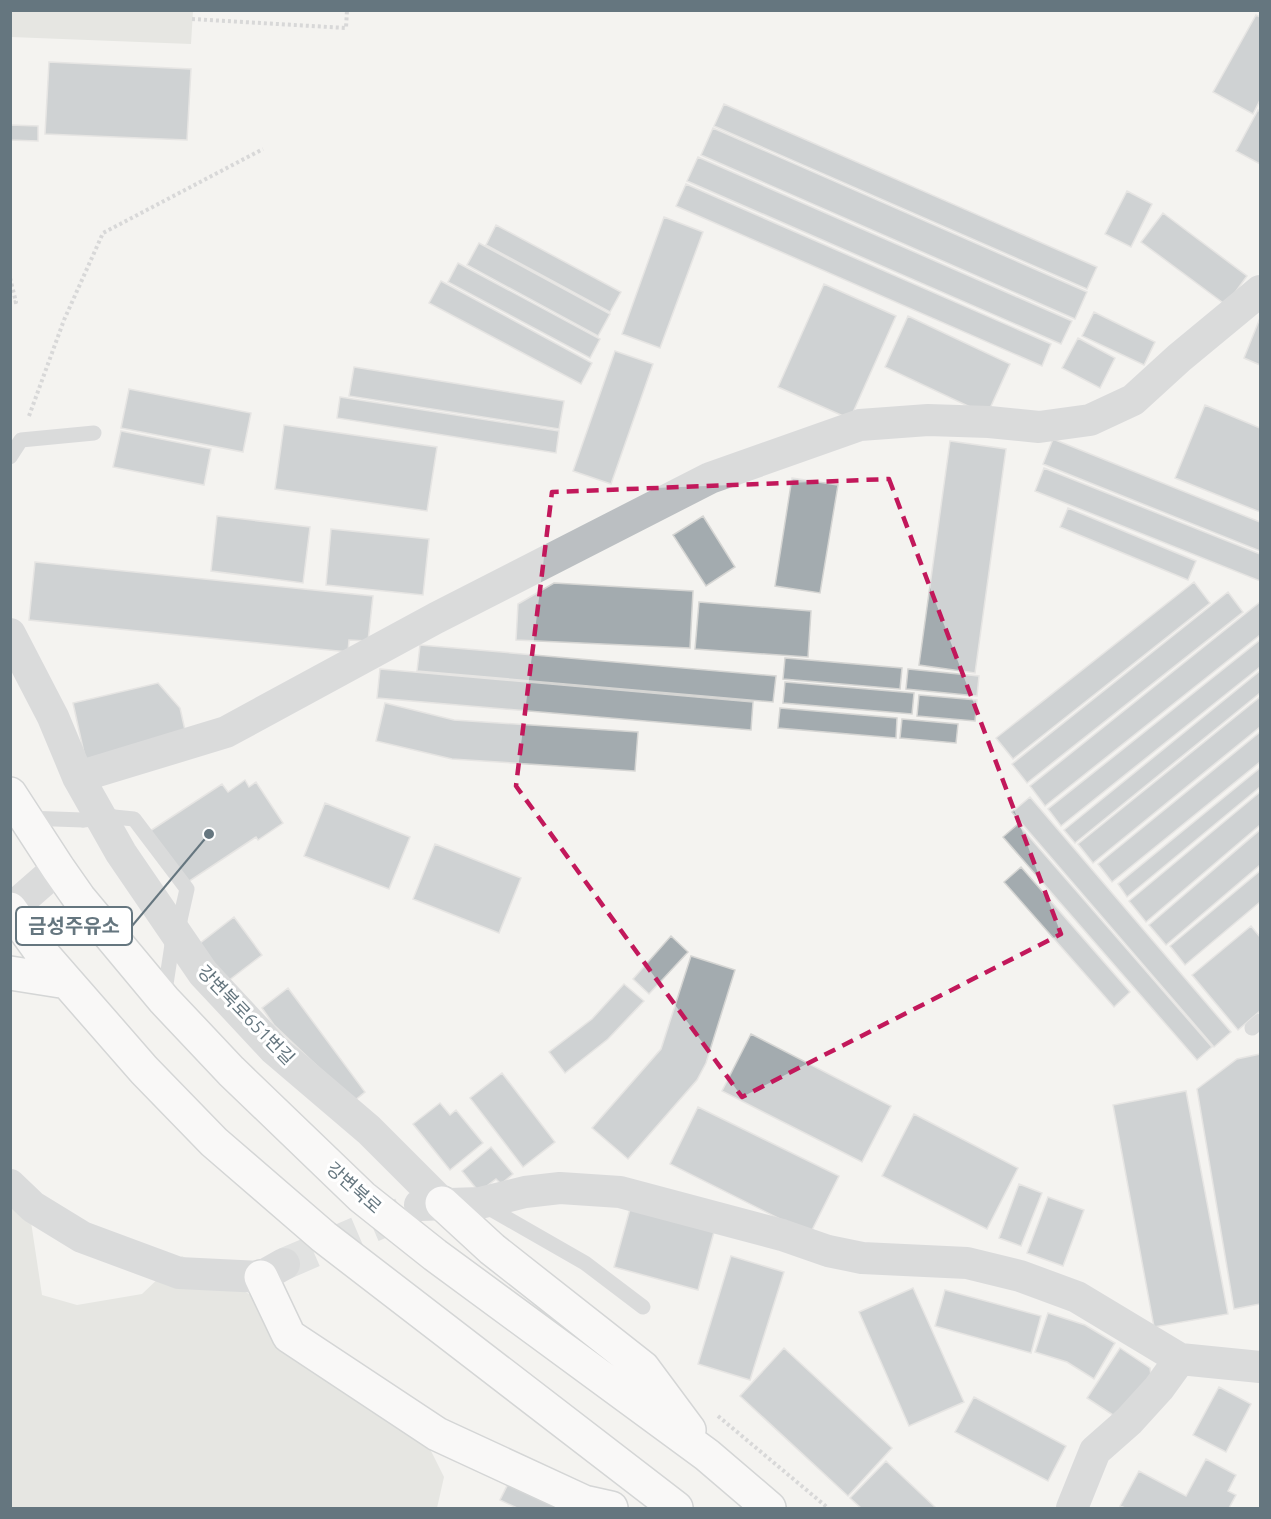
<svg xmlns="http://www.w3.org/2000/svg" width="1271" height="1519" viewBox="0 0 1271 1519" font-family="Ubuntu,'Noto Sans KR',sans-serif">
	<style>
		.green { fill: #d4d8d0 }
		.building { fill: #a3abaf; stroke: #d5d5d3; stroke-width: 1.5 }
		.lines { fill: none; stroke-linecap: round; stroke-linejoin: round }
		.street-tunnel { stroke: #c9cece; stroke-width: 32; stroke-dasharray: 32 16; stroke-linecap: butt }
		.highway-casing { stroke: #aeb3b5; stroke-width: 36 }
		.path { stroke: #b5b8ba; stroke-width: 4; stroke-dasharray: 3 3; stroke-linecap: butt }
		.lane { stroke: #bbbfc2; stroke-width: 15 }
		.street { stroke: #bbbfc2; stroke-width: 32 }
		.highway { stroke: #fff; stroke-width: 33 }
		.lane-bridge { stroke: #bbbfc2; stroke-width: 15 }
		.marked { fill: none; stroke: #c2185b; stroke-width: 4.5; stroke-dasharray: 12 8; stroke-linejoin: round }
		.labels { text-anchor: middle; stroke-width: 6; stroke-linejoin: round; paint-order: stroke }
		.street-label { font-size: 18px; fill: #65767f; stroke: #fff }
		.leader { fill: none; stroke: #65767f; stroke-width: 2 }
		.callout-dot { fill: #65767f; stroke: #fff; stroke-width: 2 }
		.callout { fill: #fff; stroke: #65767f; stroke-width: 2 }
		.callout-label { font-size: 20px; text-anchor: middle; font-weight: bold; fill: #65767f }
	</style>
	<rect width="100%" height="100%" fill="#f4f3f0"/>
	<path class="green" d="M11 10 193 11 191 44 11 37Z
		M10 1189 28 1202 42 1295 77 1305 142 1294 182 1256 272 1307 409 1407 444 1477 437 1508H11Z"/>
	<path class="building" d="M1256 15 1260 17V100L1253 114 1213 92Z
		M49 62 191 69 187 140 45 134Z
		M724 104 1097 267 1087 289 714 126Z
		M1258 110 1260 112V164L1236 151Z
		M10 125 38 126V141L10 140Z
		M713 128 1087 292 1075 319 701 155Z
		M698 157 1072 321 1061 344 687 181Z
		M686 184 1051 344 1042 366 676 206Z
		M1127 191 1152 204 1131 247 1105 234Z
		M1163 213 1247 276 1226 305 1141 242Z
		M664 217 703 232 660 348 622 334Z
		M496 225 621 292 610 312 486 245Z
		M479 243 610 314 598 336 467 265Z
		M458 263 600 339 590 358 448 282Z
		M441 281 592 363 581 384 429 303Z
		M824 284 896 316 850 419 778 387Z
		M1094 312 1155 342 1144 365 1082 336Z
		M908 316 1010 364 987 415 885 367Z
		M1260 318V365L1244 358Z
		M1078 338 1115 358 1100 388 1062 368Z
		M615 351 653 364 611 484 573 471Z
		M354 367 564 401 559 429 349 396Z
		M129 389 251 413 243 452 121 428Z
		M340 397 559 431 556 453 337 418Z
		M1205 405 1260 428V512L1175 478Z
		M284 425 437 447 427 511 275 489Z
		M121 431 211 449 204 485 113 467Z
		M1053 439 1260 522V551L1043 464Z
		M950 441 1006 449 975 673 919 665Z
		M1044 468 1260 554V581L1035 491Z
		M792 478 838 485 820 593 775 586Z
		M1068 508 1196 561 1188 580 1060 527Z
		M217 516 310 527 303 583 211 571Z
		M703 516 735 567 706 586 673 535Z
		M331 529 429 539 423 595 326 585Z
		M35 562 373 596 368 641 349 640 348 652 29 620Z
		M1194 582 1210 603 1013 759 996 738Z
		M554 583 693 591 690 648 516 640 518 604Z
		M1228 592 1243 612 1027 783 1012 764Z
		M699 602 811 611 808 657 695 649Z
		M1260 602V635L1045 806 1030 786Z
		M1260 640V667L1061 826 1048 809Z
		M420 645 776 676 773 702 417 671Z
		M785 658 902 668 900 689 783 679Z
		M380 669 753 702 751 730 377 698Z
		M908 669 979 676 977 696 906 689Z
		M1260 671V693L1075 843 1064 830Z
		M785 682 914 693 912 714 783 703Z
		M158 683 180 708 187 739 86 762 73 703Z
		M919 695 977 700 975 721 917 716Z
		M1260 697V727L1093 863 1078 844Z
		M385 703 454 720 638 732 635 771 452 759 376 741Z
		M780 708 897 718 896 738 778 728Z
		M902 719 958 724 956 743 900 738Z
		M1260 732V762L1112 882 1098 864Z
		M1260 768V787L1127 897 1118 884Z
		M245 780 249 787 256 782 283 823 258 840 256 837 185 884 150 831 222 784 228 792Z
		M1260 792V825L1146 922 1129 901Z
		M1030 797 1231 1032 1214 1047 1012 812Z
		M325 803 410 837 389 889 304 856Z
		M1018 824 1212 1047 1197 1060 1003 837Z
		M1260 830V865L1166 945 1149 925Z
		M435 844 521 878 499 933 413 899Z
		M1021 867 1130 992 1114 1007 1004 882Z
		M1260 871V902L1185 965 1170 946Z
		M234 917 262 955 228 981 199 944Z
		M1251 926 1260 937V1011L1238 1030 1192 975Z
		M671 936 688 952 649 994 633 979Z
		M691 956 735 970 706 1063 697 1080 628 1159 592 1128 661 1049Z
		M624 984 644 1001 608 1039 565 1073 549 1052 592 1019Z
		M288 988 365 1092 354 1101 274 1025 262 1008Z
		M751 1034 891 1106 862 1162 722 1091Z
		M1260 1054V1304L1234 1309 1197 1089 1237 1059Z
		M502 1073 555 1142 523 1167 470 1098Z
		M1186 1091 1228 1314 1154 1327 1113 1105Z
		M440 1103 450 1115 456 1110 483 1143 450 1170 413 1124Z
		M698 1107 839 1176 810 1234 670 1164Z
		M914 1114 1018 1168 987 1229 882 1176Z
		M491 1147 513 1174 501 1184 496 1179 479 1192 462 1171Z
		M1019 1184 1042 1193 1021 1246 999 1238Z
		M1048 1197 1084 1210 1063 1266 1027 1253Z
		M630 1209 714 1232 698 1290 614 1267Z
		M731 1256 784 1272 750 1380 698 1364Z
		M913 1288 964 1402 909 1426 859 1312Z
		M945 1290 1041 1316 1031 1353 935 1326Z
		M1048 1313 1085 1325 1115 1343 1094 1379 1067 1362 1035 1352Z
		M784 1348 892 1448 848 1496 740 1396Z
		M1120 1348 1150 1368 1152 1383 1116 1417 1087 1398Z
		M1219 1387 1251 1404 1226 1452 1193 1435Z
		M974 1397 1066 1446 1048 1481 955 1432Z
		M1206 1459 1236 1475 1228 1491 1236 1495 1229 1508H1125L1120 1506 1139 1471 1186 1496Z
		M886 1461 936 1508H861L850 1498Z
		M512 1476 576 1508H517L500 1500Z"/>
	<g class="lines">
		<path class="street-tunnel" d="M284 1264 410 1210"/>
		<g class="highway-casing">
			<path id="highway" d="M10 794 58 868 79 898 164 1000 231 1071 362 1197 435 1255 707 1455 769 1508
				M10 909 41 952 144 1070 214 1142 324 1237 676 1508
				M10 973 67 982
				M442 1203 492 1249 643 1368 689 1430
				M261 1277 289 1336 437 1434 584 1502 611 1508"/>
		</g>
		<path class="path" d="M192 19 346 28 347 10
			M10 278 16 302 10 303
			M29 416 64 320 103 233 263 149
			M718 1416 828 1508"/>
		<path class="lane" d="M10 457 21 440 94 433
			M114 817 134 819 187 889 180 920
			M26 818 83 820
			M164 997 172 945
			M1252 1028 1260 1021
			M482 1204 585 1263 643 1307"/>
		<path class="street" d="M10 634 53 717 78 777 121 853 203 973 274 1049 369 1130 442 1203
			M78 777 226 732 436 618 710 478 860 425 928 420 989 422 1039 427 1090 420 1133 400 1179 358 1260 291
			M10 910 58 868
			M10 1185 33 1207 82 1237 179 1273 261 1277 284 1264
			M420 1205 480 1203 525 1192 560 1188 620 1192 782 1235 828 1251 862 1258 967 1263 1020 1276 1077 1297 1180 1359
			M1072 1508 1095 1451 1129 1421 1159 1388 1180 1359 1260 1367"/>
		<use href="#highway" class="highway"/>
		<path class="lane-bridge" d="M83 820 114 817
			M172 945 180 920"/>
	</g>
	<path d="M0 0H1271V1519H0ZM889 479 1061 934 742 1097 516 786 552 492Z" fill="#f4f3f0" fill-opacity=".55" fill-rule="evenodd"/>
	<path class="marked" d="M889 479 1061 934 742 1097 516 786 552 492Z"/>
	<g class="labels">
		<g class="street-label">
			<text transform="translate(246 1015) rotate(46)" y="6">강변북로651번길</text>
			<text transform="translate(354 1188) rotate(42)" y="6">강변북로</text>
		</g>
	</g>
	<path class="leader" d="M209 834L132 926"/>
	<circle class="callout-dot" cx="209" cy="834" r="6"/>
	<rect class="callout" x="16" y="907" width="116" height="38" rx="6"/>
	<g class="callout-label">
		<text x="74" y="933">금성주유소</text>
	</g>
	<rect width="1271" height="1519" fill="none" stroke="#65767f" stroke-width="24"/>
</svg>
